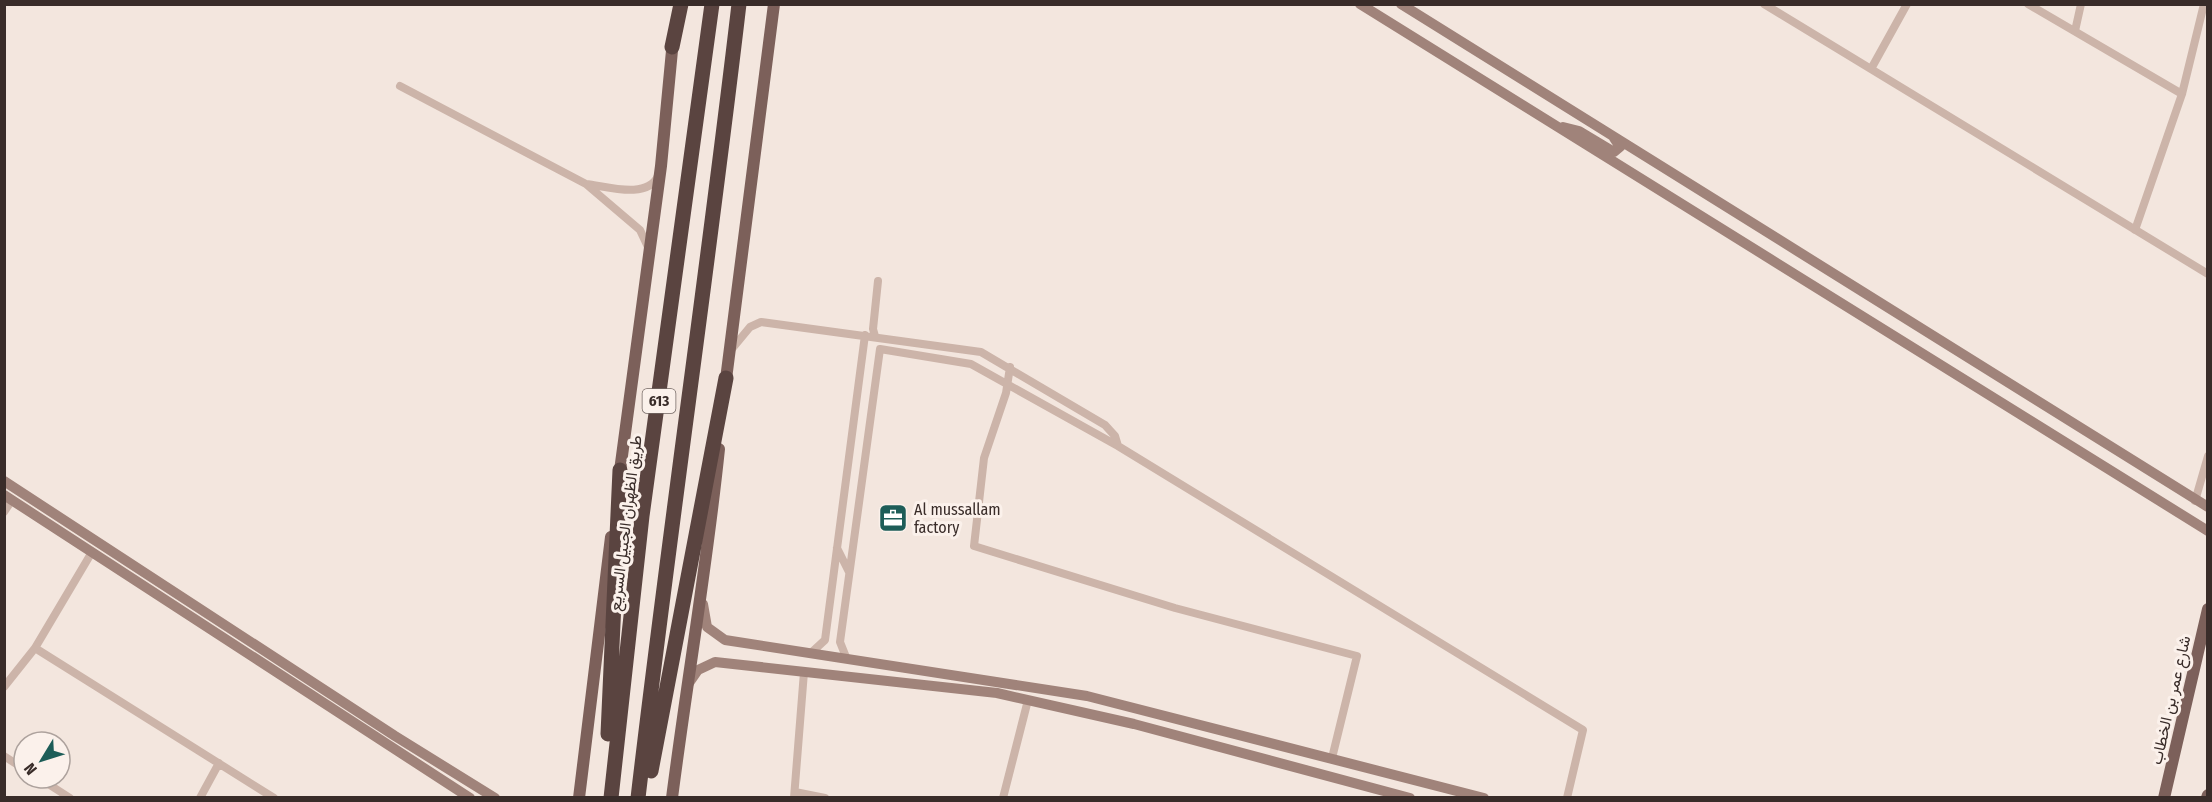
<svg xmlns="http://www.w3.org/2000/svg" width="2212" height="802" viewBox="0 0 2212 802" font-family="'Fira Sans Condensed',Vazirmatn,sans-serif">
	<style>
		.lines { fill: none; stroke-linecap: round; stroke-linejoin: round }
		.street { stroke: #ccb4a9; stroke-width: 8 }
		.secondary { stroke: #a0837a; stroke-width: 10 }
		.primary { stroke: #7c605a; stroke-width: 12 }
		.highway { stroke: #5a4440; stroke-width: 15 }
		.labels { text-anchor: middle; stroke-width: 6; stroke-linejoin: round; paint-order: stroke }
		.shield { fill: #fbf1eb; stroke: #736763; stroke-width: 1.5 }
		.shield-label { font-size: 15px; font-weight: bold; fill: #392c29 }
		.poi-label { font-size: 16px; fill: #392c29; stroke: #fbf1eb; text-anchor: start }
		.street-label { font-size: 16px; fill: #392c29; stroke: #fbf1eb }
	</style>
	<rect width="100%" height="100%" fill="#f3e6de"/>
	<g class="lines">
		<path class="street" d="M1764 4 2208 274
			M2028 4 2182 94
			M2075 31 2081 4
			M1871 69 1907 4
			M400 86 586 184
			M2135 230 2182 94 2204 4
			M648 247 640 230 586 184C606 186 647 200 658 176
			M875 336 873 329 878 281
			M731 350 750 327 761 322 981 352 1105 425 1115 436 1118 446
			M1010 367 1006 393 984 458 974 546 1175 608 1357 656 1332 758
			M2195 501 2208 456
			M4 512 12 500
			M837 548 849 572
			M35 648 274 798
			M812 652 825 640 865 335
			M846 657 840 642 880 349 971 364 1118 446 1583 730 1567 798
			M4 687 35 648 92 552
			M4 756 24 769
			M39 778 70 798
			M795 792 825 798
			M200 798 219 763
			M794 798 804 672
			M1003 798 1028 700"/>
		<path class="secondary" d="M1360 4 2208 531
			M1401 4 2208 507
			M1563 127 1579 131 1614 152 1620 147 1614 138
			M4 481 395 736 495 798
			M4 495 470 798
			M703 604 707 627 725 640 1087 696 1484 798
			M689 683 698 670 715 662 997 693 1134 724 1410 798"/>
		<path class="primary" d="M725 387 774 4
			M619 478 661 166 673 40
			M579 798 611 537
			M672 798C687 681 707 566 719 449
			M2164 798 2208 609
			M2207 798 2208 795"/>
		<path class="highway" d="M672 47 681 4
			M608 734 620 470
			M651 771 726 378
			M611 798 642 516 712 4
			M638 798C669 533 708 269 739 4"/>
	</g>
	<defs>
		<g id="office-square" transform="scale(1.5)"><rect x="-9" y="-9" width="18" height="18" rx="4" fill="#1d5d58" stroke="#fbf1eb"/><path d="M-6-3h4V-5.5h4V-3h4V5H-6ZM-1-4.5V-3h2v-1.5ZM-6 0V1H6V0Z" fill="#fff"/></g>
	</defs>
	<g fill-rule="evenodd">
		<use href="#office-square" x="893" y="518"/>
	</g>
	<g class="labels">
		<rect class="shield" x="642.5" y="389" width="33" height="24" rx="4.5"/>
		<g class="shield-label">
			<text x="659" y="406">613</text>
		</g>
		<g class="poi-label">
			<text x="914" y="515">Al mussallam<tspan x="914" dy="18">factory</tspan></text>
		</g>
		<g class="street-label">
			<text transform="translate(625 523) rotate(-83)" y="6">طريق الظهران الجبيل السريع</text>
			<text transform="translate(2170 700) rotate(-77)" y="6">شارع عمر بن الخطاب</text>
		</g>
	</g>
	<rect width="2212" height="802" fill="none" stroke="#392c29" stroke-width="12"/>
	<g transform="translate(42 760) rotate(232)"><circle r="28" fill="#fbf1eb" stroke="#ada29d" stroke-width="1.5"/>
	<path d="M0-4.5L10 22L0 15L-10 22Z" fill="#1d5d58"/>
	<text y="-9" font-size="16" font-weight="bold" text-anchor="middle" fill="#392c29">N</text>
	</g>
</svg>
